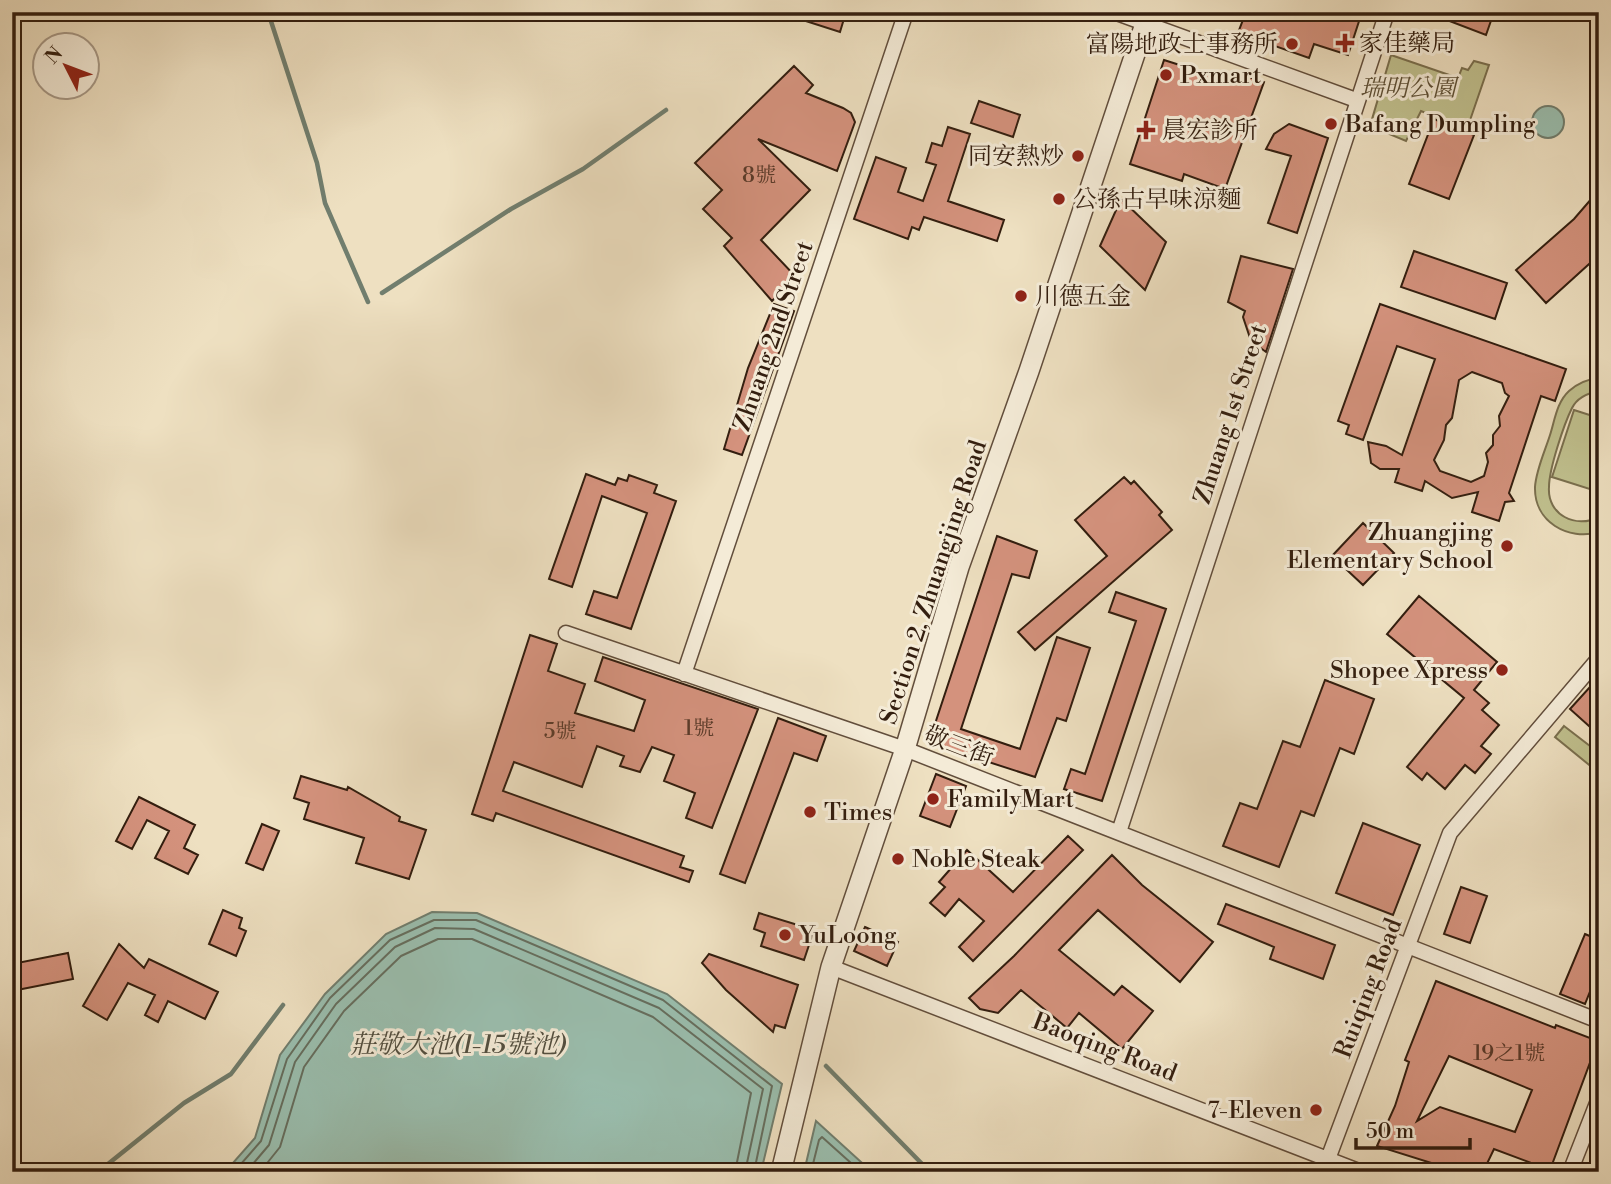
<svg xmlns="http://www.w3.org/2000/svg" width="1611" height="1184" viewBox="0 0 1611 1184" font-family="'Libre Bodoni','Noto Serif TC',serif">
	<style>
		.green { fill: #c0c08e; stroke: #7a6f4e; stroke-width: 2 }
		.water { fill: #9abeae; stroke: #717e6e; stroke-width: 2 }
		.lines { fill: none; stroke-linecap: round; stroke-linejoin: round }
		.shore { stroke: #666e5e; stroke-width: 2 }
		.stream { stroke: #717e6e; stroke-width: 4.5 }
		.building { fill: #d4927d; stroke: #331e0f; stroke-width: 2; fill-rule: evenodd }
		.minor-casing { stroke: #624e3c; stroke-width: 17 }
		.tertiary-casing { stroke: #624e3c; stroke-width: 22 }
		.minor { stroke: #f4ebd7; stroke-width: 14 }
		.tertiary { stroke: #f4ebd7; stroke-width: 19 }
		.poi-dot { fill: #8f2418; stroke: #f4ebd7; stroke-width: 2.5 }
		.labels { text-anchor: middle; stroke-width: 6; stroke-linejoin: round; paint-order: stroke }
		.number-label { font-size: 21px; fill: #5b3b2a }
		.poi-label { font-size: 24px; fill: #331e0f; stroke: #f4ebd7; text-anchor: start }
		.park-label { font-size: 24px; font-style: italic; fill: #5d4f35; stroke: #f4ebd7 }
		.street-label { font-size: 24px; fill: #331e0f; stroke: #f4ebd7 }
		.water-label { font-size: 26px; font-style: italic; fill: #524e3f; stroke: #f4ebd7 }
	</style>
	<rect width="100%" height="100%" fill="#eee0c1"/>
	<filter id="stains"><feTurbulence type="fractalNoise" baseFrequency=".00286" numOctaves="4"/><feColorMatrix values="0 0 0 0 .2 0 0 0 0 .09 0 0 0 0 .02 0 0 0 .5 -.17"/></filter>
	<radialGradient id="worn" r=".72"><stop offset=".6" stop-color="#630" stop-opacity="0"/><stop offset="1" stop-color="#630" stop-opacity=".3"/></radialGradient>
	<path class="green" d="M1391 55 1458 78 1462 68 1468 70 1474 61 1489 65 1467 129 1421 111 1406 141 1370 126Z
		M1599 378V391C1588 393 1577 398 1572 408 1564 424 1549 469 1549 487 1547 515 1576 529 1599 517V532C1568 541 1534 522 1535 487 1536 470 1545 451 1550 435 1555 419 1557 402 1569 391 1578 383 1588 379 1599 378Z
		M1574 410 1599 418V492L1552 477Z
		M1564 726 1599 753V773L1555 737Z"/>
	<path class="water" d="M1532 122a16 16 0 1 1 32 0a16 16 0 1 1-32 0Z
		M432 912 477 913 667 994 782 1084 761 1172H225L255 1138 280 1055 325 994 386 934Z
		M816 1121 872 1172H804Z"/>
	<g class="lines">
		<path class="shore" d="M234 1172 261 1141 287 1059 330 998 390 940 434 920H476L663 1000 772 1086 754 1172
			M246 1172 269 1145 295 1062 336 1004 395 947 435 928 474 929 659 1008 763 1089 745 1172
			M260 1172 280 1147 304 1067 344 1011 401 956 438 939H472L653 1017 751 1093 735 1172
			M811 1172 819 1140 822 1137 861 1172"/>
		<path class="stream" d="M268 12 317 163 325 203 368 302
			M382 293 511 209 583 169 666 110
			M826 1066 930 1172
			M98 1172 184 1103 231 1074 283 1005"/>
	</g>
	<path class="building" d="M787 12H846L840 32 787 15Z
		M1246 12H1362L1348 55 1314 44 1309 58 1238 33Z
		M1426 12H1494L1486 35Z
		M1164 60 1236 83 1240 74 1264 82 1225 189 1184 174 1182 181 1130 164Z
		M794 66 813 85 806 93 843 108 851 113 855 122 837 171 758 139 810 190 761 240 796 277 772 301 724 246 732 238 703 209 722 190 695 163Z
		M979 101 1020 115 1013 137 971 123Z
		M1434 119 1474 135 1449 199 1409 184Z
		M1289 124 1328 138 1297 233 1268 223 1291 156 1266 149 1274 134Z
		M948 127 970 134 948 201 1004 220 997 241 924 217 919 230 912 227 908 239 854 219 876 157 906 168 898 192 923 201 936 165 926 162 932 143 942 146Z
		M1599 190V255L1546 303 1516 270 1574 219Z
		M1121 199 1166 242 1145 290 1100 246Z
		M1414 251 1507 283 1495 319 1401 287Z
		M1241 256 1293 269 1266 352 1251 341 1243 317 1245 311 1228 302Z
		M774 304 794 311 742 455 724 449 748 368Z
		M1380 304 1566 369 1555 401 1541 396 1509 493 1514 501 1505 502 1499 521 1472 512 1478 492 1452 498 1425 481 1422 491 1395 482 1399 469H1380L1371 463 1368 442 1386 446 1402 455 1435 359 1397 346 1363 440 1346 434 1349 425 1338 421ZM1472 372 1502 383 1505 393 1509 396 1499 416 1500 426 1493 435V445L1486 453 1488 462 1484 476 1471 482 1440 471 1434 460 1444 440 1446 425 1452 418 1459 380Z
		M586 474 615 485 618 478 627 481 629 475 657 485 654 493 676 501 631 629 586 614 594 591 617 598 647 513 602 496 572 587 549 579Z
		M1124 477 1131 484 1134 481 1162 512 1159 515 1172 530 1035 650 1018 632 1107 556 1075 520Z
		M1363 523 1394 553 1363 585 1332 556Z
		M997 536 1037 551 1029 578 1012 574 961 729 1020 749 1057 637 1090 648 1066 721 1057 718 1035 777 936 745 932 733Z
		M1116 592 1166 609 1102 801 1064 789 1071 769 1085 774 1136 621 1109 612Z
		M1419 596 1497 662 1474 690 1489 703 1482 710 1499 725 1481 746 1491 754 1475 773 1465 765 1445 789 1427 773 1422 780 1407 767 1464 698 1387 634Z
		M530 635 557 644 548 671 585 684 575 713 634 731 645 700 595 681 603 657 758 709 712 828 686 818 695 793 664 781 674 755 652 747 640 772 620 766 624 756 597 746 582 787 514 762 503 791 684 856 680 867 693 871 689 882 496 813 493 821 472 814Z
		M1599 677V735L1570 709Z
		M1325 680 1374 699 1354 754 1340 748 1314 816 1301 811 1279 867 1223 846 1240 803 1257 809 1283 741 1300 747Z
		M778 718 826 736 817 761 794 753 745 883 720 874Z
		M936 774 966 786 950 827 920 816Z
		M301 776 347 790 348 787 400 817 399 821 426 830 409 879 356 863 364 838 304 819 309 803 294 798Z
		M139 797 195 825 184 848 198 855 188 874 155 858 169 831 147 820 132 849 116 841Z
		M1363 823 1420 845 1393 915 1336 893Z
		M262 824 279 831 263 870 246 863Z
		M1068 836 1083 850 973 961 959 947 984 921 959 899 945 916 930 903 945 887 939 882 967 850 1013 892Z
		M1112 855 1142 885 1213 942 1180 982 1098 910 1059 950 1114 995 1122 986 1153 1011 1122 1049 1079 1013 1067 1028 1021 990 998 1013 980 1009 969 998 1014 956Z
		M1461 887 1487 896 1470 943 1444 934Z
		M1226 904 1335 945 1323 979 1270 959 1274 947 1218 924Z
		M223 910 242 918 239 928 246 931 236 956 209 944Z
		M759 913 814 930 804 960 761 946 765 933 754 929Z
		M865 927 898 942 887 966 854 951Z
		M1585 934 1599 940V969L1585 1004 1560 994Z
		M119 944 144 968 149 959 218 992 205 1019 168 1001 158 1022 145 1015 155 995 128 983 107 1020 83 1006Z
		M68 953 73 979 12 991V964Z
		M709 954 798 985 785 1028 775 1025 773 1032 726 990 702 963Z
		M1436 981 1555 1028 1556 1025 1598 1041 1550 1170 1494 1149 1483 1172H1460L1377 1146 1395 1106 1409 1062 1405 1060ZM1449 1056 1532 1090 1515 1132 1440 1107 1417 1121Z"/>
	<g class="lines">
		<g class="minor-casing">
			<path id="minor" d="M1114 12 1356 100
				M566 633 905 749 1599 1021
				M684 674 906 12
				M1119 832 1387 12
				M831 967 1361 1172
				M1328 1159 1450 833 1599 658
				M1570 1172 1599 1098"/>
		</g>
		<g class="tertiary-casing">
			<path id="tertiary" d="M781 1172 831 967 905 749 959 567 1029 371 1149 12"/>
		</g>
		<use href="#minor" class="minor"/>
		<use href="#tertiary" class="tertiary"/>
	</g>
	<g class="poi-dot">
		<path d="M1341.5 32.5h7v7h7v7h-7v7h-7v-7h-7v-7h7z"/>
		<circle cx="1292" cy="44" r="7"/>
		<circle cx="1166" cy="75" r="7"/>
		<circle cx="1331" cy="124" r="7"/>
		<path d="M1142.5 119.5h7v7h7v7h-7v7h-7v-7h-7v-7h7z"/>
		<circle cx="1078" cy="156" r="7"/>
		<circle cx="1059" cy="199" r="7"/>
		<circle cx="1021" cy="296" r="7"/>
		<circle cx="1507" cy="546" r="7"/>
		<circle cx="1502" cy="670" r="7"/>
		<circle cx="933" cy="799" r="7"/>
		<circle cx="810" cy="812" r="7"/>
		<circle cx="898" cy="859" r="7"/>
		<circle cx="785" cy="935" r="7"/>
		<circle cx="1316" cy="1110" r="7"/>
	</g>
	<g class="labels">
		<g class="number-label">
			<text x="759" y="182">8號</text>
			<text x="699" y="735">1號</text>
			<text x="560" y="738">5號</text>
			<text x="1509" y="1060">19之1號</text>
		</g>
		<g class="poi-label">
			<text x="1359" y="51">家佳藥局</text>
			<text x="1278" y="52" text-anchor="end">富陽地政士事務所</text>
			<text x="1180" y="83">Pxmart</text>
			<text x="1345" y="132">Bafang Dumpling</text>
			<text x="1162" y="138">晨宏診所</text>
			<text x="1064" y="164" text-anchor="end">同安熱炒</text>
			<text x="1073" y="207">公孫古早味涼麵</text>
			<text x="1035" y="304">川德五金</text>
			<text x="1493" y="540" text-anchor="end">Zhuangjing<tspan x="1493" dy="28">Elementary School</tspan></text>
			<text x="1488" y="678" text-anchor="end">Shopee Xpress</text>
			<text x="947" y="807">FamilyMart</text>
			<text x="824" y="820">Times</text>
			<text x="912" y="867">Noble Steak</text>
			<text x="799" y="943">YuLoong</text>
			<text x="1302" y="1118" text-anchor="end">7-Eleven</text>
		</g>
		<g class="park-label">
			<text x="1408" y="96">瑞明公園</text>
		</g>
		<g class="street-label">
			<text transform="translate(773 336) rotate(-71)" y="8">Zhuang 2nd Street</text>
			<text transform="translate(1230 414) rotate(-72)" y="8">Zhuang 1st Street</text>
			<text transform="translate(933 582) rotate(-72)" y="8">Section 2, Zhuangjing Road</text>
			<text transform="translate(959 746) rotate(21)" y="8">敬三街</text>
			<text transform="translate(1368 988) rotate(-69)" y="8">Ruiqing Road</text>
			<text transform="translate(1105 1047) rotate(21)" y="8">Baoqing Road</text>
		</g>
		<g class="water-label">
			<text x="458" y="1053">莊敬大池(1-15號池)</text>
		</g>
	</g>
	<rect width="1611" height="1184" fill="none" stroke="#eee0c1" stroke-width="42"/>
	<rect x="14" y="14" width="1583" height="1156" fill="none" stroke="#331e0f" stroke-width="3.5"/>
	<rect x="21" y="21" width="1569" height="1142" fill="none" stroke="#331e0f" stroke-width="2"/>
	<g transform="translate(66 66) rotate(312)"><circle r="33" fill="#f4ebd7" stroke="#a79987" stroke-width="2"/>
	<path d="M0-5L12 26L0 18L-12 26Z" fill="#8f2418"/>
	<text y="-10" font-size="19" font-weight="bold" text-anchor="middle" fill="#331e0f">N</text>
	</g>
	<path d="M1356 1138v10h114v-10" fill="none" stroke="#331e0f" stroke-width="3.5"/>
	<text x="1366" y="1138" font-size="21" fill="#331e0f" stroke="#f4ebd7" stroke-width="5" paint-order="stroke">50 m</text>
	<rect width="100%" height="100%" filter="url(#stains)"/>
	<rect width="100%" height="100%" fill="url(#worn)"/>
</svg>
